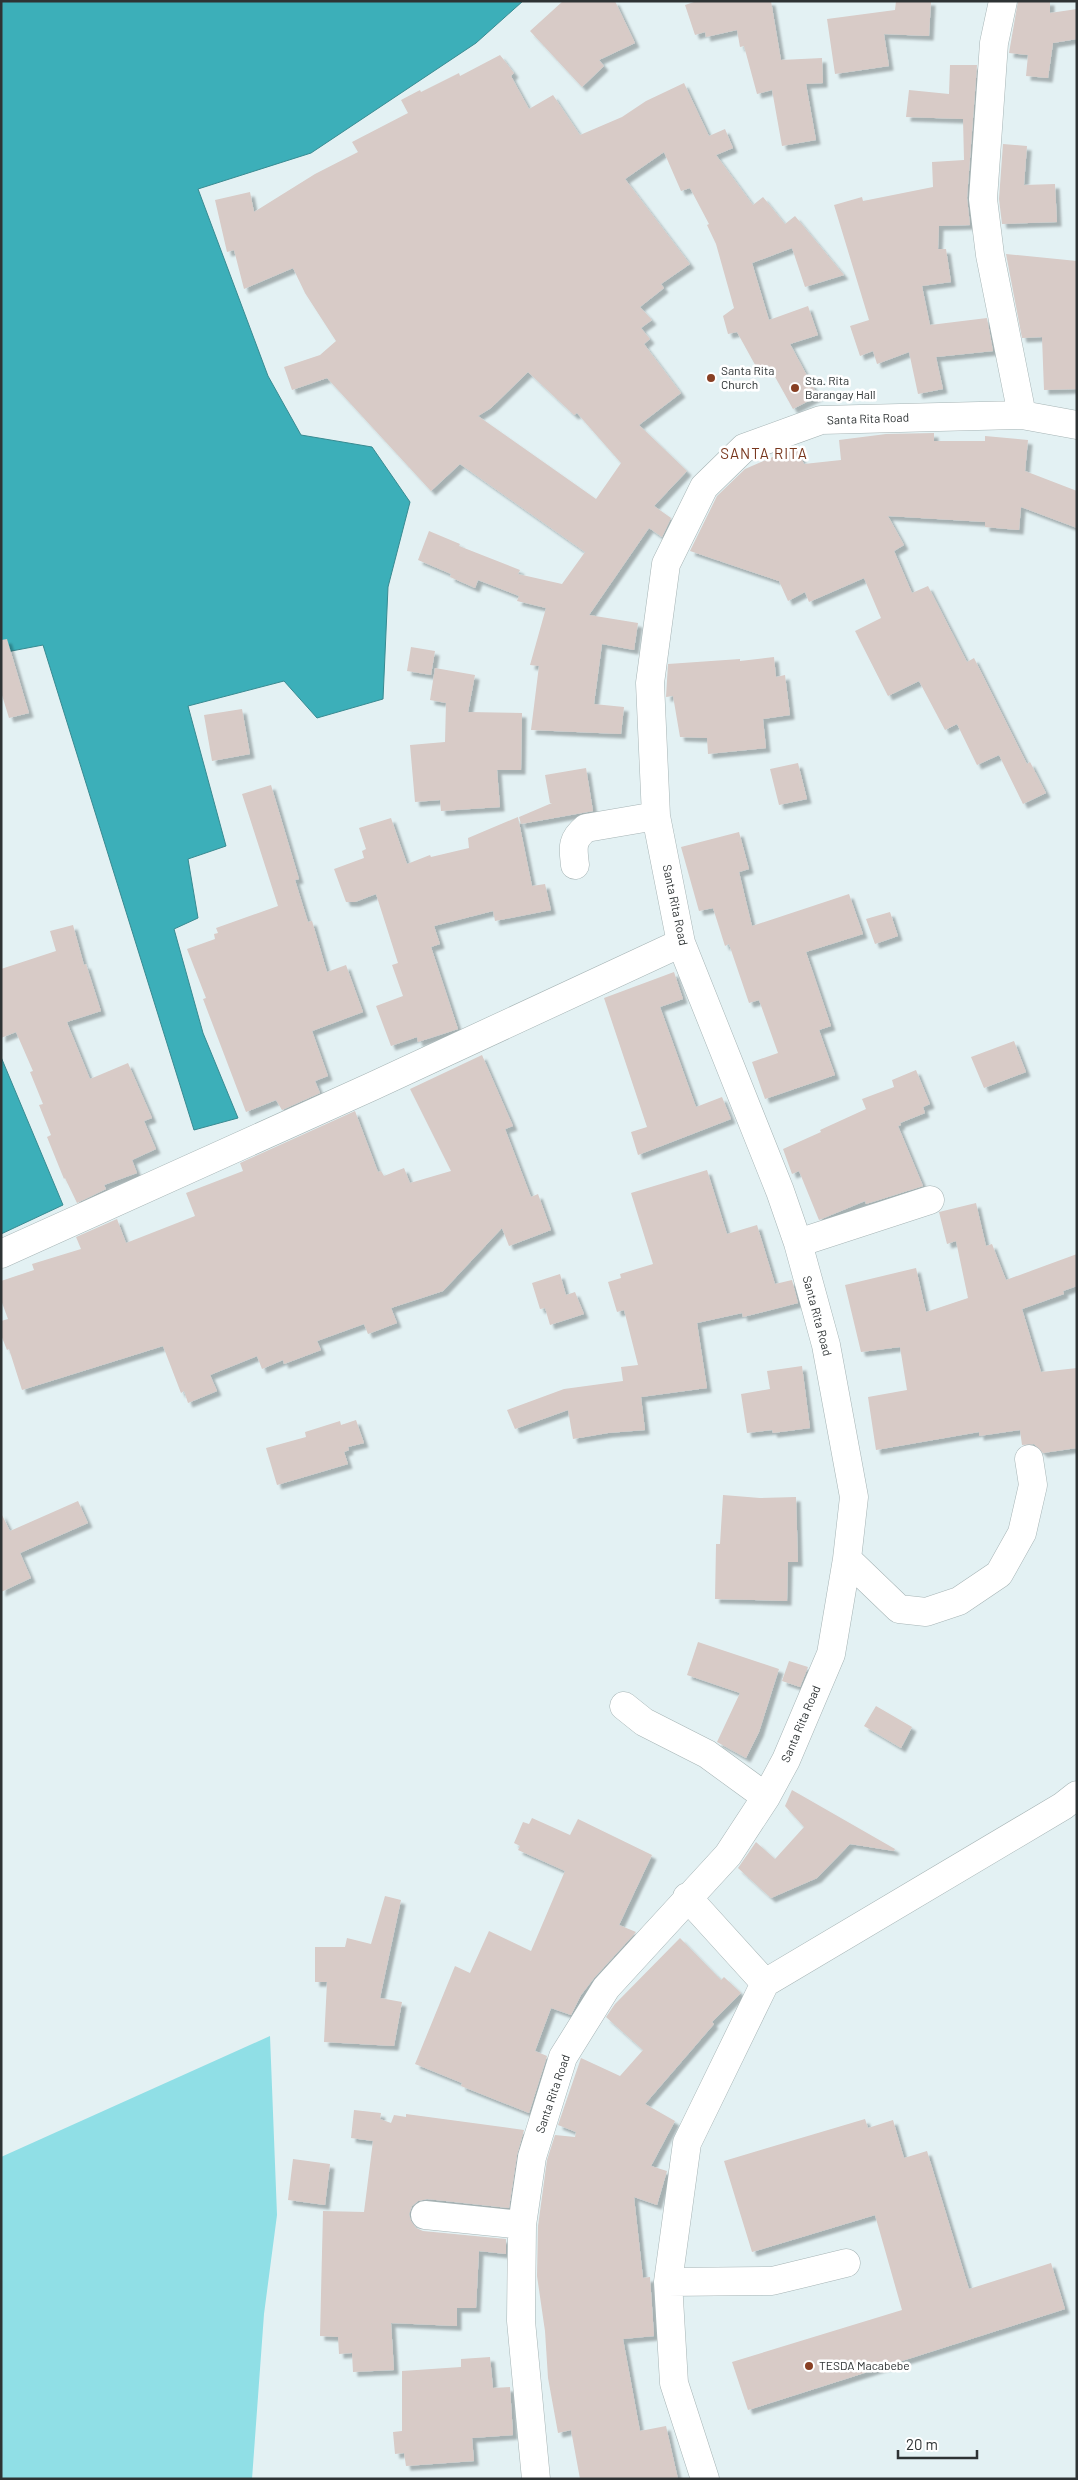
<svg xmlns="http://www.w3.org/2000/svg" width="1078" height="2480" viewBox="0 0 1078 2480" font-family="Barlow,sans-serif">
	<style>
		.green { fill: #90dfe6 }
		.water { fill: #3cafb9; stroke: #388a91 }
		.building { fill: #d8cbc7; fill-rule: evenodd; filter: url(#shadow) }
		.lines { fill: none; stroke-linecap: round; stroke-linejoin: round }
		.minor-casing { stroke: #a6b4b5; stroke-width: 29 }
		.minor { stroke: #fff; stroke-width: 28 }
		.poi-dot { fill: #883f23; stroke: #fff; stroke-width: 2 }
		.labels { text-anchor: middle; stroke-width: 5; stroke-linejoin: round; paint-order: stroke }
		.poi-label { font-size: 12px; fill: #2e3334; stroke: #fff; text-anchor: start }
		.street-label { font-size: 12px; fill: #2e3334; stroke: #fff }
		.quarter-label { font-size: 15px; letter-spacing: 1px; fill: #78361d; stroke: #fff }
	</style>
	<defs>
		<filter id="shadow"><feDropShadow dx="4.5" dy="4.5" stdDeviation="1" flood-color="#0004"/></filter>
	</defs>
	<rect width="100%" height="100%" fill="#e3f1f3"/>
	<path class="green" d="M270 2036 277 2215 264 2314 252 2479H1V2157Z"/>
	<path class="water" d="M1 1H523L476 43 311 153 198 189 268 376 301 435 372 447 410 502 388 587 383 699 317 718 284 681 188 706 226 846 188 859 198 918 174 929 203 1033 238 1118 194 1130 43 645 1 653Z
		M1 1057 63 1205 1 1234Z"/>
	<path class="building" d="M563 1H615L635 43 599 60 604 66 582 87 530 31Z
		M697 1H771L781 60 822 58 823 83 806 84 816 140 782 146 772 90 757 94 744 46 740 47 737 30 706 37 705 32 695 35 685 5Z
		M896 1H931L929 36 884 34 889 66 835 74 827 19 895 10Z
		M1018 1H1050V13L1077 9V39L1053 43 1048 78 1026 76 1028 55 1009 53Z
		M500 55 514 73 511 76 529 109 553 95 580 135 622 117 646 101 684 83 709 136 725 129 733 148 716 155 753 205 763 197 785 224 795 216 844 275 805 287 792 248 752 263 769 320 808 306 818 335 790 344 818 396 793 409 769 366 759 372 737 332 728 334 723 316 734 308 716 244 707 225 709 224 690 188 681 191 664 152 625 179 690 264 661 284 664 288 640 307 652 320 641 328 650 339 644 344 681 393 639 425 687 471 654 506 671 518 662 537 649 528 589 615 638 623 634 650 602 644 594 704 624 707 621 734 531 730 539 666 530 665 546 608 517 601 519 596 478 580 475 588 450 577 451 574 418 560 429 531 460 544 459 546 520 570 518 574 562 584 585 552 460 464 431 491 327 378 292 390 284 367 320 355 336 341 305 293 293 268 244 289 234 250 227 252 215 200 250 192 254 212 315 174 358 152 352 142 408 113 401 100 420 90 421 92 459 73 460 76ZM528 372 574 415 577 413 621 463 596 499 478 416 491 408Z
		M950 65H977L967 198 970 225 939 226 938 249H946L951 282 922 286 930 325 987 318 993 351 936 357 943 389 918 394 909 352 877 364 873 351 860 356 850 326 869 320 834 205 862 197 863 201 933 187 932 162 964 160 963 119 906 117 909 90 949 94Z
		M1003 144 1027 146 1024 185 1055 184 1057 222 1002 224 999 199Z
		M1006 254 1077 261V389L1044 390 1042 337 1022 338Z
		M934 433V441H985V436L1028 440 1025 471 1077 491V528L1021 507 1019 530 985 527V522L888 516 904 545 894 551 912 593 928 586 967 662 974 658 1027 764 1030 762 1046 793 1023 804 999 755 977 765 957 724 945 730 919 681 888 696 855 631 881 618 864 578 809 602 805 592 788 601 779 581 690 551 717 496 745 469 796 447 804 464 841 460 839 440 886 434Z
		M7 639 29 713 9 718 1 692V640Z
		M411 647 435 651 431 675 407 671Z
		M774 657 776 677 785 675 790 715 763 719 766 748 708 754 707 738 680 737 673 696 666 697 668 664 740 659V661Z
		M435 668 475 675 468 712 522 713 521 770H497L500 807 441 811 440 800 415 802 410 745 445 742 446 703 430 700Z
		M242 709 250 754 212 761 204 715Z
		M798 763 807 799 779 805 770 769Z
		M586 768 593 811 521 824 519 817 552 803H550L545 775Z
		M271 785 299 879 295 880 308 922 312 921 327 972 346 965 363 1012 312 1031 328 1076 315 1081 320 1093 282 1110 276 1100 246 1112 203 999 206 998 187 949 215 939 214 934 218 933 216 928 278 906 242 794Z
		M518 817 532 886 545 884 551 910 495 921 493 911 434 926 440 944 431 947 458 1029 418 1042 417 1037 391 1046 376 1006 403 996 392 965 398 963 376 894 355 902H346L334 869 364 858 362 851 366 849 359 828 391 818 407 864 430 855 431 857 469 848 468 838Z
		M739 832 749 869 739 872 752 926 849 894 863 934 806 952 831 1026 819 1030 835 1075 765 1099 752 1062 778 1053 759 1000 749 1003 729 944 725 946 713 908 699 911 681 847Z
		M890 912 898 936 875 944 866 919Z
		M73 925 84 965 86 964 101 1011 67 1022 68 1025 90 1079 128 1063 152 1118 144 1121 156 1149 132 1160 137 1173 104 1185 106 1189 77 1203 65 1178 64 1179 47 1137 51 1135 39 1105 43 1104 30 1072 33 1071 16 1032 1 1038V969L56 951 50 931Z
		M674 972 683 999 660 1007 696 1107 722 1097 731 1119 638 1155 631 1132 647 1127 604 998Z
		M1014 1041 1026 1072 984 1088 971 1057Z
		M482 1055 513 1126 505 1129 531 1197 538 1194 551 1230 509 1246 502 1228 443 1291 391 1308 397 1323 368 1334 364 1324 317 1341 321 1350 284 1364 283 1360 262 1369 257 1356 210 1375 217 1391 188 1403 184 1391 181 1393 163 1346 22 1390 9 1349 7 1350 1 1335V1321L8 1319 1 1300V1281L34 1270 32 1264 81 1249 76 1237 117 1219 126 1243 195 1216 186 1193 243 1171 240 1163 355 1111 378 1172 381 1171 384 1176 404 1168 410 1183 451 1171 410 1089Z
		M916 1070 930 1104 923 1107 925 1113 900 1123 901 1125 898 1126 923 1186 866 1204 865 1201 819 1220 799 1171 792 1174 783 1149 821 1132 820 1130 866 1109 862 1099 894 1087 892 1080Z
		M707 1170 727 1234 757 1225 775 1284 792 1280 798 1303 743 1317 742 1313 697 1323 707 1388 641 1397 645 1430 608 1433 573 1439 568 1410 515 1429 507 1410 564 1389 623 1381 621 1367 638 1365 624 1310 617 1312 608 1282 621 1278 620 1274 653 1264 631 1193Z
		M976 1203 986 1246 992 1244 1006 1280 1077 1254V1286L1063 1291 1064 1294 1022 1309 1041 1372 1077 1368V1448L1043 1453 1034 1444 1022 1445 1020 1430 979 1436V1432L876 1450 868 1397 907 1390 900 1347 861 1352 845 1285 916 1268 926 1312 968 1298 956 1241 947 1244 939 1212Z
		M560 1274 566 1295 575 1292 584 1314 550 1325 545 1308 540 1309 532 1283Z
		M802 1366 810 1428 773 1433 772 1430 747 1433 741 1394 770 1389 767 1371Z
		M356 1420 364 1443 348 1447 349 1450 344 1452 348 1464 277 1485 266 1448 306 1437 305 1432 340 1421 341 1425Z
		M723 1495 760 1498 796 1497 798 1562H788L787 1601 715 1599 716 1544H720Z
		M78 1501 88 1523 20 1553 31 1578 1 1592V1513L10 1531Z
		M698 1642 779 1669 759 1732 746 1758 717 1742 740 1693 687 1675Z
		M789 1661 808 1667 800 1687 782 1681Z
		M876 1706 912 1727 901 1748 864 1726Z
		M792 1790 895 1849 894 1851 850 1844 817 1878 771 1898 738 1868 756 1842 775 1859 804 1827 785 1806Z
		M532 1818 570 1835 578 1819 652 1855 619 1925 636 1932 594 1978 581 1995 571 2015 551 2008 535 2051 547 2056 529 2113 461 2086 462 2083 415 2064 455 1966 470 1973 489 1931 531 1951 565 1871 518 1850 520 1846 514 1843 523 1822 529 1824Z
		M385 1896 401 1900 380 1998 402 2002 394 2046 324 2042 327 1982H315V1947H345L347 1938 371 1944Z
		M680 1938 721 1980 724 1977 741 1993 712 2022 714 2024 645 2104 675 2121 651 2166 667 2171 657 2205 634 2197 643 2278 650 2277 654 2336 623 2339 640 2431 666 2426 678 2479H580L571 2430 558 2433 548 2378 545 2331 537 2276 538 2226 547 2160 555 2135 575 2137 576 2132 558 2125 581 2058 620 2076 643 2050 606 2017 615 2004Z
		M354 2110 381 2113 380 2119 391 2123 394 2115 406 2117V2114L524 2130 517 2155 509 2208 427 2199 418 2201 412 2206 409 2214 411 2221 416 2228 423 2231 506 2239V2254L479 2251 476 2308H457V2326L391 2323 394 2370 353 2372 352 2353 339 2354 338 2337 320 2336 323 2211 364 2212 373 2141 351 2138Z
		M865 2119 868 2128 893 2120 904 2158 927 2151 969 2289 1051 2263 1065 2309 748 2410 732 2362 902 2310 875 2215 752 2252 724 2161Z
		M293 2159 330 2164 325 2205 288 2200Z
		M490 2357 493 2388 510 2387 513 2435 472 2438 474 2461 406 2466 404 2453 395 2454 393 2432 402 2431V2371L461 2367V2359Z"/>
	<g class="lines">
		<g class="minor-casing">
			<path id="minor" d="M1003 1 994 43 983 199 990 255 1022 415
				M575 865C573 848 571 840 586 828L656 816
				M798 1243 930 1200
				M1 1254 373 1086 681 943
				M847 1559 899 1609 926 1612 959 1601 999 1574 1022 1533 1033 1485 1029 1459
				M624 1706 644 1722 707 1754 766 1797
				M687 1897 765 1983
				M425 2215 522 2225
				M668 2282 772 2281 846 2263
				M536 2479 521 2321 522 2225 532 2157 563 2057 606 1988 728 1855 766 1797 786 1760 831 1654 847 1559 854 1497 826 1345 798 1243 780 1191 681 943 656 816 650 683 666 564 704 487 744 448 821 420 1022 415 1077 425
				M705 2479 674 2383 668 2282 687 2143 765 1983 1063 1806 1077 1795"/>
		</g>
		<use href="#minor" class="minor"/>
	</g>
	<g class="poi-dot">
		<circle cx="711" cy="378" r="5"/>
		<circle cx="795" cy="388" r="5"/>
		<circle cx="809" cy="2366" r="5"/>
	</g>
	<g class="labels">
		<g class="poi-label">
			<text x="721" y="375">Santa Rita<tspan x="721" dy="14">Church</tspan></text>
			<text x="805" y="385">Sta. Rita<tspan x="805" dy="14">Barangay Hall</tspan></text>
			<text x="819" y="2370">TESDA Macabebe</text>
		</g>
		<g class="street-label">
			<text transform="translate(868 419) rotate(-2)" y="4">Santa Rita Road</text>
			<text transform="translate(675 905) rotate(78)" y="4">Santa Rita Road</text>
			<text transform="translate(817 1316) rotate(75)" y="4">Santa Rita Road</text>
			<text transform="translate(801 1724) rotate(-67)" y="4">Santa Rita Road</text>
			<text transform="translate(553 2094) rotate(-71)" y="4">Santa Rita Road</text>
		</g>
		<g class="quarter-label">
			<text x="764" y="459">SANTA RITA</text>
		</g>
	</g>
	<rect width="1078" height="2480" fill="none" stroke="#2e3334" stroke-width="5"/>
	<path d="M898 2450v8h79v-8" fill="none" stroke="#2e3334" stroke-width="2.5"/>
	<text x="906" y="2450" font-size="15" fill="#2e3334" stroke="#ffffff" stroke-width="4" paint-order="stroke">20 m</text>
</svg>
